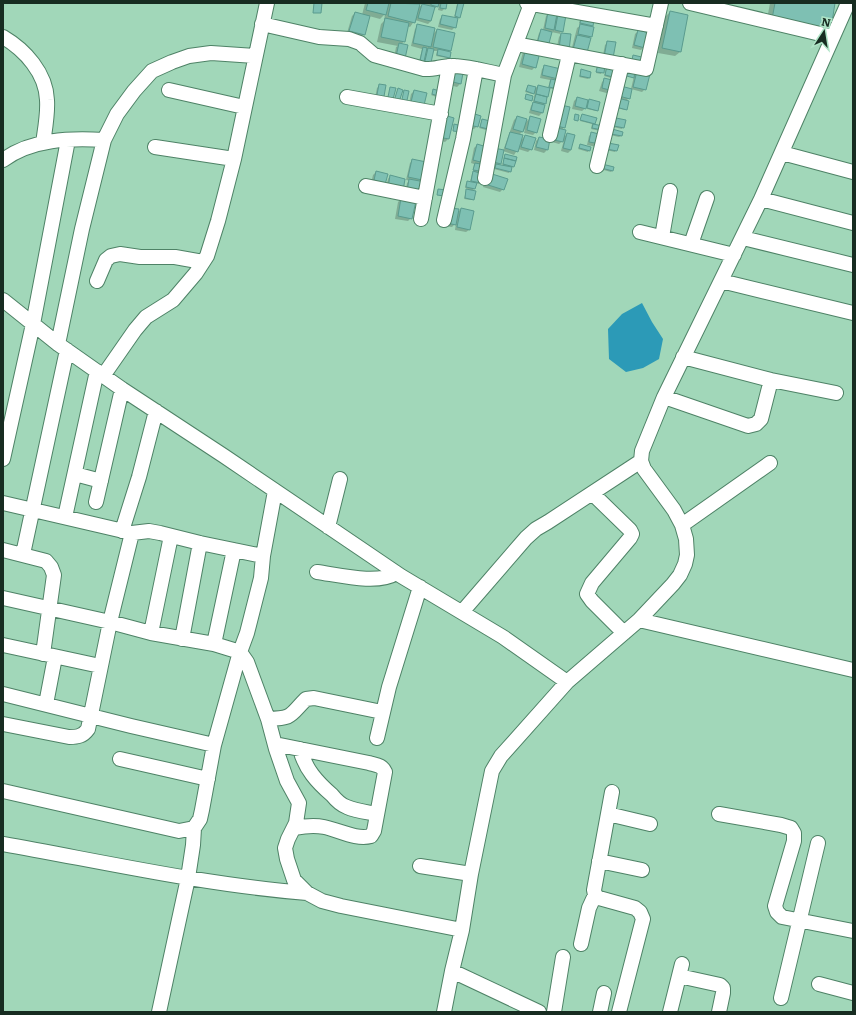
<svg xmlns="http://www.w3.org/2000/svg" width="856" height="1015" viewBox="0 0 856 1015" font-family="Literata,serif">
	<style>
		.water { fill: #2c9ab7 }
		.shadow { fill: #0003; fill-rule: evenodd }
		.building { fill: #7ec0b3; stroke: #5a9b8e }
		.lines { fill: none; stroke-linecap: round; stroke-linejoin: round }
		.minor-casing { stroke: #4e8266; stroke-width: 16 }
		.minor { stroke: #fff; stroke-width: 14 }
	</style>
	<rect width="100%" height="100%" fill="#a1d7b9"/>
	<path class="water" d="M642 303 652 322 663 339 659 359 643 368 626 372 609 359 608 329 622 314Z"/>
	<path class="shadow" d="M365 3H446L445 8 442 11 438 10 439 5 434 9 431 21 428 24 415 20 410 27 407 26 404 41 401 45 393 64 396 47 398 46 377 42 381 24 384 21 385 14 380 19 369 16 364 34 361 37 347 33 352 16 355 13 362 15ZM419 3 423 4 417 9Z
		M461 3 459 17 457 18 455 27 452 30 438 27 440 19 443 16 454 18 457 4Z
		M770 3H834L830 29 824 35 766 25Z
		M670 12 680 52 675 56 658 53 665 17Z
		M549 13 555 19 559 15 562 31 559 34 570 35 556 51 559 37 561 34 551 32 535 47 539 33 543 30 546 16Z
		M581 18 592 26 590 27 591 36 570 55 577 28 581 25 579 24Z
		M418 26 433 34 437 30 450 50 448 52 449 57 447 58 436 56 437 51H433L429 66H418L422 49 411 46 415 29Z
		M638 31 644 47 641 50 632 48 635 34Z
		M608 42 615 43 602 60 605 45Z
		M526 49 535 67 532 70 519 67 523 52Z
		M545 66 560 70 556 90 549 88 545 103 543 105 542 113 539 116 529 113 531 106 533 103 535 91 532 94 525 92 528 86 533 91 538 86 548 89 550 80 540 78 542 69Z
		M597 66H604L601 74 596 73Z
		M606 68 612 77 611 78 604 76Z
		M582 70 589 78 588 79 579 77Z
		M638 72 645 89 642 92 631 89 634 76H633Z
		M462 74 460 84 457 87 446 84Z
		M605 79 615 82 610 94 599 91 602 82Z
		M380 85 385 86 374 103 377 88Z
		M434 90 439 98 431 95Z
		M619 90 629 98 626 101 625 110 616 108Z
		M414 91 426 94 408 109 411 94Z
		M577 98 586 104 590 100 597 110 596 111 587 109 588 106 582 111 572 109 574 101Z
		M562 106 564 127 562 130 563 138 567 134 571 150 568 153 561 151 564 140 559 144 552 142Z
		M582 115 596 118 594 125 602 126 600 131 591 129 592 124 580 121Z
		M517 117 525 123 531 117 536 132 533 135 524 133 525 129 519 135 520 141 525 136 531 149 528 152 518 149 514 155 503 151 500 163 498 165 502 166 505 155 513 166 511 167 509 173 494 169 495 166 488 164 503 151 514 120Z
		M469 118 477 126 474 129 467 127Z
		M441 119 448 139 445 142 436 139Z
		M616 119 625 121 622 129 613 127Z
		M482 120 487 129 486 130 479 128Z
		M611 131 621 133V136L619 137 610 135Z
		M592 133 597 147 587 145 589 136Z
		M539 138 547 150 544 153 534 150 536 141Z
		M477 145 484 172 480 182 479 184 476 183 474 189 472 191 473 199 471 200 464 199 466 191 468 189 465 188 466 183 468 182H470L472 174 474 171H473L474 164 471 163 474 148Z
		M580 145 589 150 588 152 578 149Z
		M618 146 615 152 606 150Z
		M413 160 426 181 405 194 407 183 409 181 405 179 406 180 410 163Z
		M601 166 613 168 612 171 611 172 600 169Z
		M376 172 386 174 370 188 373 175Z
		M390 176 404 179 385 191 388 179Z
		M486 177 503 189 500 192 483 187Z
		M401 199 411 218 408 221 395 219 398 202Z
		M461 209 469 230 466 232 455 230 456 223 452 227 444 226Z"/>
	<path class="building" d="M314 3H322L321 13H313Z
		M368 3H389L386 15 366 10Z
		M391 3 420 4 415 23 388 16Z
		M431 3H439L438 7 431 5Z
		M441 3H447L446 9 440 8Z
		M458 3H464L460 18 455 16Z
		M775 3H835L831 29 772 19Z
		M422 4 435 7 431 21 418 18Z
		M670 11 688 15 681 52 662 48Z
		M355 12 370 16 365 35 349 31Z
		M548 12 557 14 554 30 545 28Z
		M558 14 566 15 563 32 555 30Z
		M442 15 458 18 456 28 440 24Z
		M581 17 594 20 593 26 580 23Z
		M385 18 409 23 405 42 381 37Z
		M417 24 435 28 431 47 413 43Z
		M580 24 594 27 592 37 578 34Z
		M437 29 455 33 451 51 433 47Z
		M541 29 552 32 548 47 537 44Z
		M638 30 649 33 645 48 634 45Z
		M561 33 571 34 569 50 559 49Z
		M577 35 591 38 586 56 572 53Z
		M607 41 616 42 613 58 604 57Z
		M399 43 408 45 404 63 395 61Z
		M423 47 427 48 423 66 419 65Z
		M428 48 434 49 430 67 424 65Z
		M526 48 540 52 536 68 522 64Z
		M438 49 451 52 450 58 437 55Z
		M633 55 646 58 644 68 631 65Z
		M598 64 605 65 604 73 596 72Z
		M544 65 561 69 558 79 542 75Z
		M607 66 616 68 613 77 605 75Z
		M625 68 635 71 634 78 623 75Z
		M581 69 591 72 590 78 580 76Z
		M452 70 463 73 461 84 449 81Z
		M637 71 650 74 646 90 633 87Z
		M604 78 616 81 613 91 602 88Z
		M551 79 560 81 558 89 549 87Z
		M379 84 386 85 383 102 376 100Z
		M528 85 536 87 534 94 526 91Z
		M538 85 550 88 548 97 536 94Z
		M621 86 632 89 630 99 619 96Z
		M390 87 396 88 392 103 387 102Z
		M398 88 403 90 399 102 394 101Z
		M433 89 443 92 441 97 432 94Z
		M404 90 409 91 406 105 401 104Z
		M414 90 427 93 423 109 410 106Z
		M526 94 533 96 532 101 525 99Z
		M536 94 547 97 546 104 534 101Z
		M577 97 588 100 586 109 575 106Z
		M618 98 629 101 627 110 616 107Z
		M589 99 600 102 598 111 587 108Z
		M533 102 545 105 543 113 531 110Z
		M561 105 570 107 565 128 557 126Z
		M472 113 481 116 478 127 469 125Z
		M575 114 579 115 578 121 574 120Z
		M582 114 597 118 595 124 580 120Z
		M444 115 454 118 449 139 438 137Z
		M517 116 527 119 523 132 513 129Z
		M530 116 541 119 537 133 527 130Z
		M616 118 626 120 624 128 614 126Z
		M482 119 490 121 488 129 480 127Z
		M454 124 462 126 461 132 453 131Z
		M593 124 603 126 602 130 592 128Z
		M557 128 566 130 563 142 554 140Z
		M612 129 623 132 622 136 611 134Z
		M510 132 523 135 518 152 505 148Z
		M591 132 603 135 601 144 589 142Z
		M567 133 575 135 571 150 563 148Z
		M525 135 536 138 532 150 521 147Z
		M539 137 550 139 548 150 536 147Z
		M608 143 619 145 617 151 606 149Z
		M477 144 487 147 484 163 473 160Z
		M580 144 591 147 590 151 579 148Z
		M494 148 504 150 501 164 490 161Z
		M505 154 517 157 516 161 504 158Z
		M504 158 516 161 514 167 503 164Z
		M412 159 431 163 427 181 408 177Z
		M475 163 486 165 485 172 473 170Z
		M496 164 512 167 511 172 495 168Z
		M602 164 614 167 613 171 601 168Z
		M376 171 388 174 384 188 373 185Z
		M473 171 483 174 481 183 471 181Z
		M489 173 508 179 504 190 485 184Z
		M390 175 405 179 403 191 388 188Z
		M409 179 425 182 422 194 407 191Z
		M467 181 477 183 475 189 466 187Z
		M438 189 446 190 444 196 437 195Z
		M466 189 476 191 474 200 465 198Z
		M401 198 416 201 412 219 398 216Z
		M450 208 459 209 456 225 447 223Z
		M461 208 474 211 470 230 457 227Z"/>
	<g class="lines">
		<g class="minor-casing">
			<path id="minor" d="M527 3 656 26
				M690 3 833 37
				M262 24 319 37 349 39 360 43 374 55 424 69C434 70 444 65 455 66 471 67 488 72 504 75
				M3 37C25 50 46 73 47 100 48 114 45 129 43 143
				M516 44 646 69 661 3
				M169 90 244 107
				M347 97 441 114
				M550 135 569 55
				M155 147 234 159
				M782 153 853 172
				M3 160C32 139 69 138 104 140
				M597 166 622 64
				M485 178 504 75 531 4
				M366 186 425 198
				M761 199 853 223
				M421 219 449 66
				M444 220 463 139 476 69
				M640 232 734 255
				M662 237 670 191
				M743 238 853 265
				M691 244 707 198
				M97 281 106 260 111 256 120 254 140 257H175L203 262
				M721 281 853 313
				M3 300 58 344 122 389 224 456 401 576 503 637 567 682
				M58 344 82 229 104 140 117 114 134 91 152 71 172 62 189 56 211 53 255 56
				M683 357 771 380 836 393
				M103 376 135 330 146 317 173 300 196 273 207 256 218 221 234 159 267 3
				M664 397 748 426 756 424 761 419 771 380
				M3 459 33 324 68 140
				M75 474 101 481
				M593 494 630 530 632 534 630 538 592 583 587 594 592 601 624 633
				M96 502 122 389
				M3 503 132 533 149 531 160 533 200 543 263 556
				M65 517 97 371
				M682 525 770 463
				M328 527 340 479
				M122 531 139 477 156 411
				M3 550 46 561 51 567 54 575 43 654
				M23 554 67 350
				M317 572C339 575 378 585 396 573
				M3 598 110 622 151 633 214 644 240 652 247 662 268 719 276 749 287 781 299 803 296 823 288 839 285 848 287 859 294 880 307 893 322 901 341 906 462 930
				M462 612 526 538 536 529 548 522 641 461
				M639 620 853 670
				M151 633 171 536
				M182 639 200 543
				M214 644 234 550
				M3 645 100 666
				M3 694 131 726 214 745
				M46 704 55 657
				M268 719C294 718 289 716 306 699L314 698 382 712
				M3 724 69 737C78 737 83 736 88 729L110 622 132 533
				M377 738 389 687 420 587
				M275 744 369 763C376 765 382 765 385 772L374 831 371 836C356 840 339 830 324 827 314 825 305 826 295 828
				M300 749C305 769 317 782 332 795 336 800 341 805 347 807 356 811 367 812 377 814
				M120 759 208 779
				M3 791 179 831 194 828 200 819 202 810 214 745 240 652 247 633 261 578 263 556 275 491
				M612 792 594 890 595 895 599 898 635 908 640 912 643 919 619 1012
				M608 814 650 824
				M719 814 781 825 791 828 794 833V841L775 906 777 912 782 917 853 931
				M3 844C104 862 205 885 307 893
				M599 861 642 870
				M420 866 471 874
				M581 944 589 908 595 895
				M452 971 539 1012
				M679 976 720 985 723 988V993L719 1012
				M819 984 853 993
				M781 998 818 843
				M159 1012 188 878 193 845 194 828
				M444 1012 452 971 462 930 471 874 492 771 501 756 567 682 639 620 673 584 680 575 685 564 687 555 686 539 682 525 674 510 644 469 641 461 642 451 664 397 761 199 848 3
				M554 1012 563 957
				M600 1012 604 993
				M670 1012 682 964"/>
		</g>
		<use href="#minor" class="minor"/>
	</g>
	<rect width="856" height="1015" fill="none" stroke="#172c21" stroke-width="8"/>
	<g transform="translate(824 32) rotate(12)" stroke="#aee4c6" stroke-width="3" paint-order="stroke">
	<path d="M0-3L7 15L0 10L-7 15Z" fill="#172c21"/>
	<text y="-6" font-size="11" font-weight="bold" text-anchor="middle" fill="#172c21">N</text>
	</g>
</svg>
